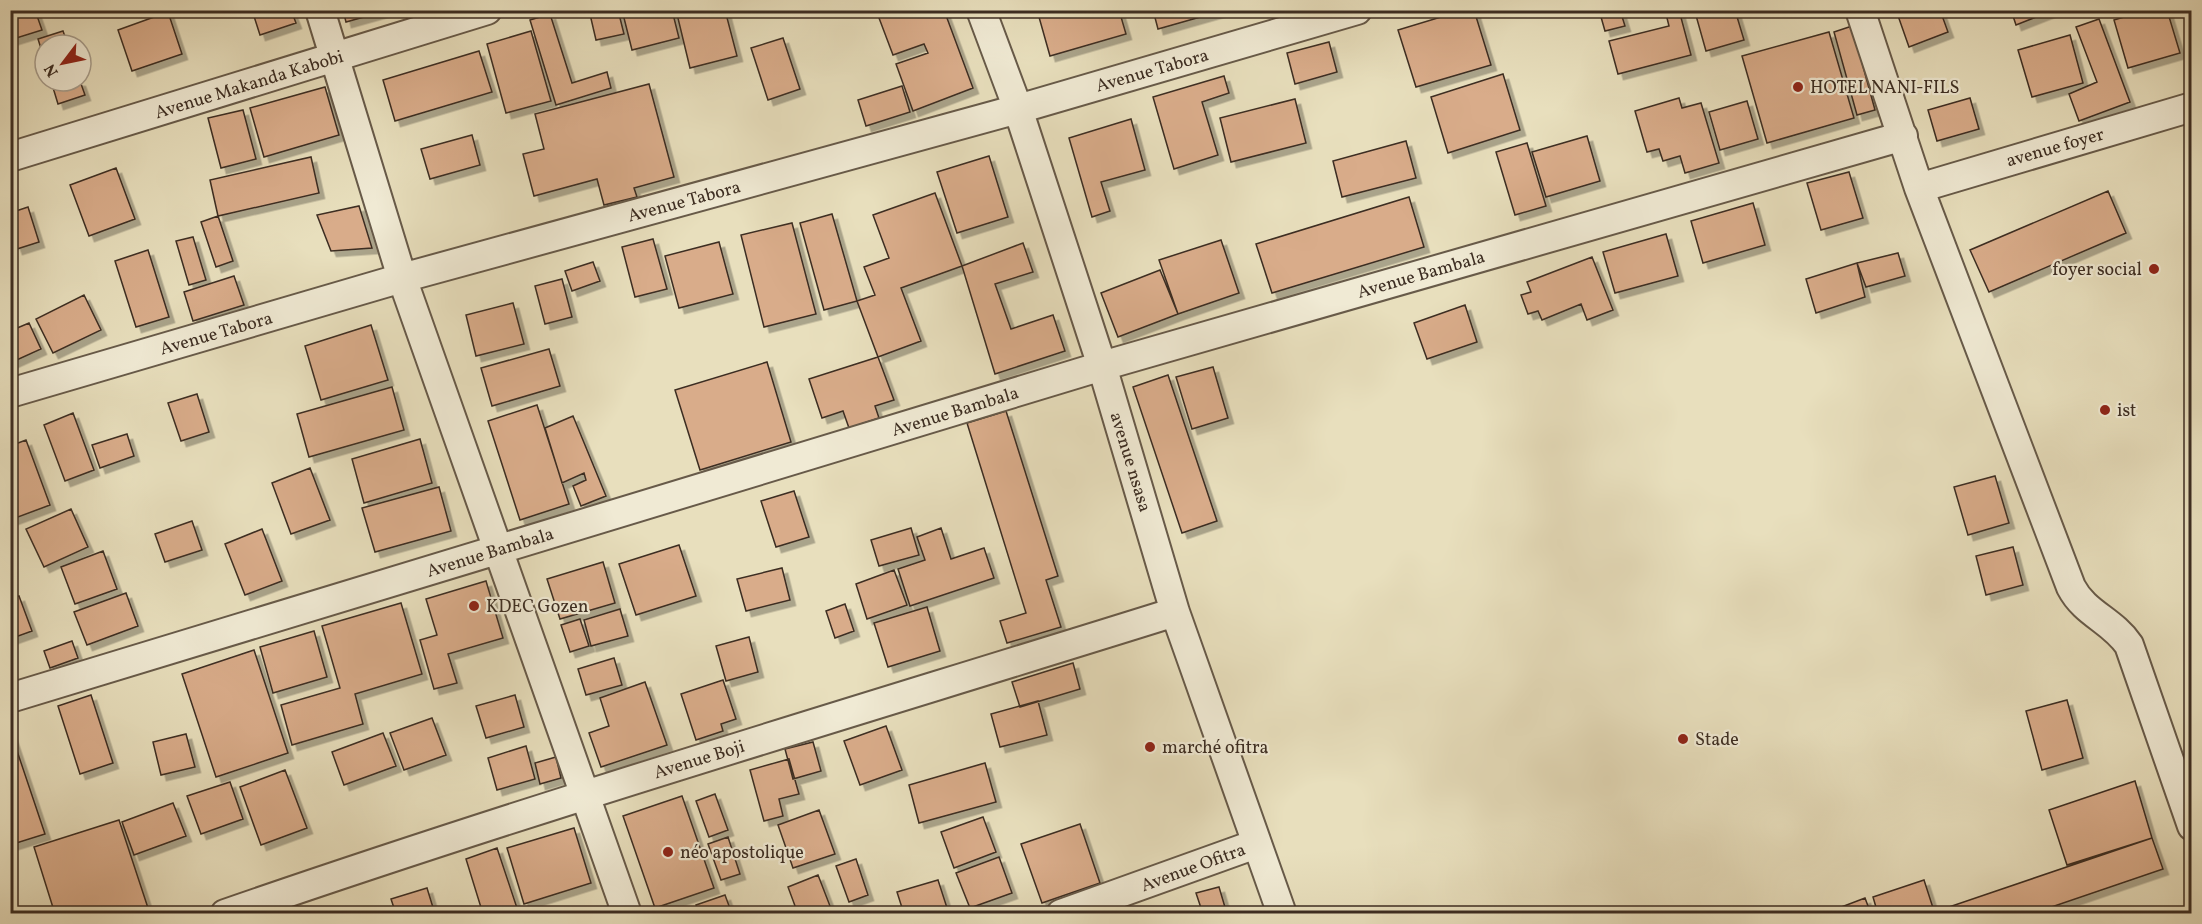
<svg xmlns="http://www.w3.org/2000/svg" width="2202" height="924" viewBox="0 0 2202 924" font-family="Vollkorn,serif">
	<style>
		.building { fill: #d9ac8a; stroke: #3c2d22; stroke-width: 1.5; filter: url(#shadow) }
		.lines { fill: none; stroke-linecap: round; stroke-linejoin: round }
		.street-casing { stroke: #675a49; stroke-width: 32 }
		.street { stroke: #f0ead4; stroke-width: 28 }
		.poi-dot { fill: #8f2418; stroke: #f0ead4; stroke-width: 2 }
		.labels { text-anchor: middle; stroke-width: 4.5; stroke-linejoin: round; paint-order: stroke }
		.street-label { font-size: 18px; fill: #3c2d22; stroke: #f0ead4 }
		.poi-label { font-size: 18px; fill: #3c2d22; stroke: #f0ead4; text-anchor: start }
	</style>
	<defs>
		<filter id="shadow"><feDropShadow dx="5.5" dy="5.5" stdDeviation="0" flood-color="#0004"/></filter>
	</defs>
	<rect width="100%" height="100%" fill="#e8dfbd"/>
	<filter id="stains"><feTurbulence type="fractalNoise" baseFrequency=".00333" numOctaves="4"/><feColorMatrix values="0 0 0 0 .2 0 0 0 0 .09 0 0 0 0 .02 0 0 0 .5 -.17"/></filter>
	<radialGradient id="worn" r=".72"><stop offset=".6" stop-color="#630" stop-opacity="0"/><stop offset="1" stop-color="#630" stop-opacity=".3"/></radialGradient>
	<path class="building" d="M10 10H35L42 30 10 40Z
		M252 10H291L296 23 260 35Z
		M343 10H389L346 22Z
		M589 10H618L624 34 596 40Z
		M622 10H672L679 38 632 50Z
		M676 10H725L737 56 690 68Z
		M876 10H944L973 88 913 111 896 64 928 53 924 44 893 55Z
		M1037 10H1119L1126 34 1050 56Z
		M1153 10H1225L1158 29Z
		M1464 10H1474L1491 65 1416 87 1398 30Z
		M1599 10H1620L1625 26 1605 31Z
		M1665 10H1679L1691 55 1618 74 1609 41 1669 26Z
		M1700 10H1735L1744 40 1706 51 1695 12Z
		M1896 10H1940L1948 32 1909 47Z
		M2011 10H2054L2016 25Z
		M2147 10H2167L2180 53 2128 68 2114 20Z
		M168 12 182 54 132 71 118 30Z
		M550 14 572 83 607 72 611 88 556 105 530 20Z
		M2099 19 2130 102 2079 121 2069 94 2097 82 2076 27Z
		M1852 26 1875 110 1857 115 1834 32Z
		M63 31 68 45H45V61L38 39Z
		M531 31 551 101 506 113 487 44Z
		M1829 32 1854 118 1767 143 1742 56Z
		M2070 35 2083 83 2032 97 2018 50Z
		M783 38 800 89 768 100 751 48Z
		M1329 42 1337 72 1295 84 1287 53Z
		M479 51 492 92 395 121 383 80Z
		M1503 74 1520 130 1448 153 1431 97Z
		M1224 76 1229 93 1202 102 1218 155 1174 169 1153 97Z
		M51 81H80L85 95 58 104Z
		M649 84 674 177 634 188 637 197 604 205 597 179 534 196 523 154 544 149 535 114Z
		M902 86 910 112 866 126 858 100Z
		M325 87 339 135 264 157 250 108Z
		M1679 98 1682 108 1701 103 1719 163 1685 173 1680 156 1663 161 1659 149 1647 152 1635 111Z
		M1970 98 1979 129 1937 141 1928 110Z
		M1295 99 1306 143 1231 162 1220 118Z
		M1747 101 1758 139 1720 150 1709 112Z
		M243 110 256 159 221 168 208 118Z
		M1131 119 1145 170 1101 182 1110 211 1092 217 1069 138Z
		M472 135 480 165 430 179 421 149Z
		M1587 136 1600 181 1546 197 1532 152Z
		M1406 141 1416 178 1342 197 1333 161Z
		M1527 143 1546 206 1515 215 1496 152Z
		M989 156 1008 217 957 233 937 172Z
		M311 157 319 193 218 216 210 180Z
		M116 168 135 219 89 236 70 185Z
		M1849 172 1863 218 1821 230 1807 183Z
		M2108 191 2126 233 1989 292 1970 250Z
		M935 193 962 266 901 288 921 341 878 357 857 301 875 295 864 267 889 258 873 215Z
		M1409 197 1424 247 1272 293 1256 244Z
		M1753 203 1765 245 1703 263 1691 221Z
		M359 206 372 248 331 251 317 215Z
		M28 207 39 242 17 249 10 230V213Z
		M832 214 857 301 824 310 800 223Z
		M218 216 233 261 216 267 201 222Z
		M792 223 816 314 764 327 741 235Z
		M1666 234 1678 276 1615 293 1603 252Z
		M193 237 206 280 189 285 176 241Z
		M653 239 667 289 635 297 622 247Z
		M1221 240 1239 293 1178 314 1159 260Z
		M719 242 733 294 679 308 665 256Z
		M1023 243 1033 272 995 284 1011 329 1053 315 1065 351 995 374 962 266Z
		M148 250 169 317 136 327 115 261Z
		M1898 253 1905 276 1866 287 1857 263Z
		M1592 257 1613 310 1587 320 1581 304 1542 320 1538 311 1528 314 1521 295 1531 292 1527 282Z
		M593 262 600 281 572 291 565 271Z
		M1857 263 1865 297 1816 313 1806 279Z
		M1160 270 1178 314 1118 337 1101 293Z
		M234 276 244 305 193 321 184 292Z
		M562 279 572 317 545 324 535 286Z
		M84 295 101 330 53 353 36 319Z
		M513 303 524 344 476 356 466 315Z
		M1465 305 1477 342 1427 359 1414 323Z
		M29 323 41 349 10 363V331Z
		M371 325 388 380 321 400 305 346Z
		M549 349 560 386 492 406 481 368Z
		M878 357 894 400 875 406 879 418 849 428 843 411 822 418 809 379Z
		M767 362 791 442 700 470 675 390Z
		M1213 367 1228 418 1192 429 1176 377Z
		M1168 375 1217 521 1182 533 1133 387Z
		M392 387 404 430 309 457 297 414Z
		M197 394 209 432 181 441 168 403Z
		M537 405 569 504 520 520 488 421Z
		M1006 411 1058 576 1046 580 1061 627 1007 643 1000 621 1026 613 967 423Z
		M73 413 94 470 65 481 44 425Z
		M573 416 606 496 581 506 573 486 586 480 584 473 562 483 545 428Z
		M127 434 134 456 100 468 92 445Z
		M420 439 432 483 364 503 352 459Z
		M26 440 50 505 10 520V446Z
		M310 468 330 520 291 534 272 483Z
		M1995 476 2009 523 1968 535 1954 487Z
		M439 487 451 531 375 552 362 508Z
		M794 491 809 537 776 547 761 501Z
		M71 509 88 547 44 567 26 529Z
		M192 521 202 550 165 562 155 534Z
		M911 528 919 555 879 566 871 540Z
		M941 528 951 559 984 548 994 578 910 606 898 569 925 560 917 537Z
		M262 529 282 581 245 595 225 544Z
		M679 545 696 596 636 615 619 564Z
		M2013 547 2023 585 1986 595 1976 556Z
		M103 551 117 589 75 604 61 567Z
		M603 562 615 603 560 619 547 579Z
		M782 568 790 600 746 611 737 579Z
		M894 570 907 605 867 619 856 584Z
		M486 581 503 638 448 654 457 683 434 689 420 640 437 635 426 599Z
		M126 593 138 626 87 645 74 612Z
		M19 596 32 631 10 639V599Z
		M401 603 422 674 355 694 363 724 292 745 281 705 340 688 322 626Z
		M845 604 854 631 835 638 826 611Z
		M927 607 940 651 888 667 874 623Z
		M620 609 628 636 591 646 584 620Z
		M580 619 589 646 570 652 561 625Z
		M314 631 327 677 273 693 260 647Z
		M749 637 758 672 726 681 716 646Z
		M72 641 78 658 50 668 44 651Z
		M254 650 288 753 216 777 182 674Z
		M614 658 622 685 586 695 578 669Z
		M1073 663 1080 689 1020 707 1012 682Z
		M723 680 736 719 721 724 723 731 696 740 681 694Z
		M645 682 667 745 601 767 589 733 609 726 600 698Z
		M91 695 113 763 80 774 58 706Z
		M515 695 524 727 486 738 476 706Z
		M2067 700 2083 758 2042 770 2026 711Z
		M1038 701 1047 735 1000 747 991 714Z
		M432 718 446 755 404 770 390 733Z
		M886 726 902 770 860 785 844 741Z
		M10 730 45 834 10 845Z
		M383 733 396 766 344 785 332 752Z
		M186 734 195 767 161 775 153 742Z
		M813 742 821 771 793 779 785 749Z
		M526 746 535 779 497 790 488 758Z
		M556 757 561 778 540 784 535 763Z
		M789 759 799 794 779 799 783 816 764 821 750 770Z
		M985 763 996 802 919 823 909 785Z
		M285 770 307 828 261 845 240 787Z
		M2135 781 2152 838 2067 865 2049 810Z
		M230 782 243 819 201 834 187 796Z
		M715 794 728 830 709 837 696 801Z
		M682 796 714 888 655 908 623 816Z
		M173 803 186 836 134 855 122 822Z
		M819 810 835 854 793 868 778 825Z
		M983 817 996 852 954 868 941 832Z
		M119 820 150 914H55L34 847Z
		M1080 824 1100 883 1042 903 1021 844Z
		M574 828 591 883 524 904 507 848Z
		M728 837 740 874 721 880 708 844Z
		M2152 838 2163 869 2031 914H1947L1946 908Z
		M497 848 517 908 501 914H483L466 859Z
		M999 857 1012 893 970 908 956 873Z
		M856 859 868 895 849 902 836 866Z
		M818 875 830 906 812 914H798L788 887Z
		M938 880 949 914H904L897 892Z
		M1924 880 1935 914H1878L1873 897Z
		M1219 887 1227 914H1203L1196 893Z
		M427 888 435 914H396L391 899Z
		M725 895 732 914H699L696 905Z
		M1865 898 1871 914H1823Z"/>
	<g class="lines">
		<g class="street-casing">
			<path id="street" d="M320 10 402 278 627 914
				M981 10 1018 109 1102 366 1175 612 1282 914
				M1860 10 1919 188 2071 587C2085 614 2112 620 2129 645L2192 826
				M10 157 487 10
				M1919 188 2192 107
				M10 393 402 278 1018 109 1357 10
				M10 698 1102 366 1903 136
				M225 914C540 805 858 711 1175 612
				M1061 914 1256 844"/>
		</g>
		<use href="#street" class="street"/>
	</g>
	<g class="poi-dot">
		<circle cx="1798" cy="87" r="6"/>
		<circle cx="2154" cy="269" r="6"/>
		<circle cx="2105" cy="410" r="6"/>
		<circle cx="474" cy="606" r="6"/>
		<circle cx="1683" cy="739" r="6"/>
		<circle cx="1150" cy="747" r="6"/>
		<circle cx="668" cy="852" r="6"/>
	</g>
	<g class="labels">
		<g class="street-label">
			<text transform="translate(1152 70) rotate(-16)" y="6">Avenue Tabora</text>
			<text transform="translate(249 84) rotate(-17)" y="6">Avenue Makanda Kabobi</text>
			<text transform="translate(2055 147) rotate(-16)" y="6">avenue foyer</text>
			<text transform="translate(684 201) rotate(-15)" y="6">Avenue Tabora</text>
			<text transform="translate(1421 274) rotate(-16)" y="6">Avenue Bambala</text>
			<text transform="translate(216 333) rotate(-16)" y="6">Avenue Tabora</text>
			<text transform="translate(955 411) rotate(-17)" y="6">Avenue Bambala</text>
			<text transform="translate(1131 462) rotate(73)" y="6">avenue nsasa</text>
			<text transform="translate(490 552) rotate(-17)" y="6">Avenue Bambala</text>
			<text transform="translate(699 759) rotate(-17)" y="6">Avenue Boji</text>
			<text transform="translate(1193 867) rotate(-20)" y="6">Avenue Ofitra</text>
		</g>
		<g class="poi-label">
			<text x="1810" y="93">HOTEL NANI-FILS</text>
			<text x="2142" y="275" text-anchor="end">foyer social</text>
			<text x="2117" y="416">ist</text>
			<text x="486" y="612">KDEC Gozen</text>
			<text x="1695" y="745">Stade</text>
			<text x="1162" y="753">marché ofitra</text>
			<text x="680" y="858">néo apostolique</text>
		</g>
	</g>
	<rect width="2202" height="924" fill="none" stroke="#e8dfbd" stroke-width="36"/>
	<rect x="12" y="12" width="2178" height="900" fill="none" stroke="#3c2d22" stroke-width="3"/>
	<rect x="18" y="18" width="2166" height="888" fill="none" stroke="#3c2d22" stroke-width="1.5"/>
	<g transform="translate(63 63) rotate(238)"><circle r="28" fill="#f0ead4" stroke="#a89e8d" stroke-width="1.5"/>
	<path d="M0-4.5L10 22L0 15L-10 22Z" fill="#8f2418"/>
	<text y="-9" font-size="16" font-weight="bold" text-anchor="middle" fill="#3c2d22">N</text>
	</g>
	<rect width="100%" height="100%" filter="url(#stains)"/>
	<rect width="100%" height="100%" fill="url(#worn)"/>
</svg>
